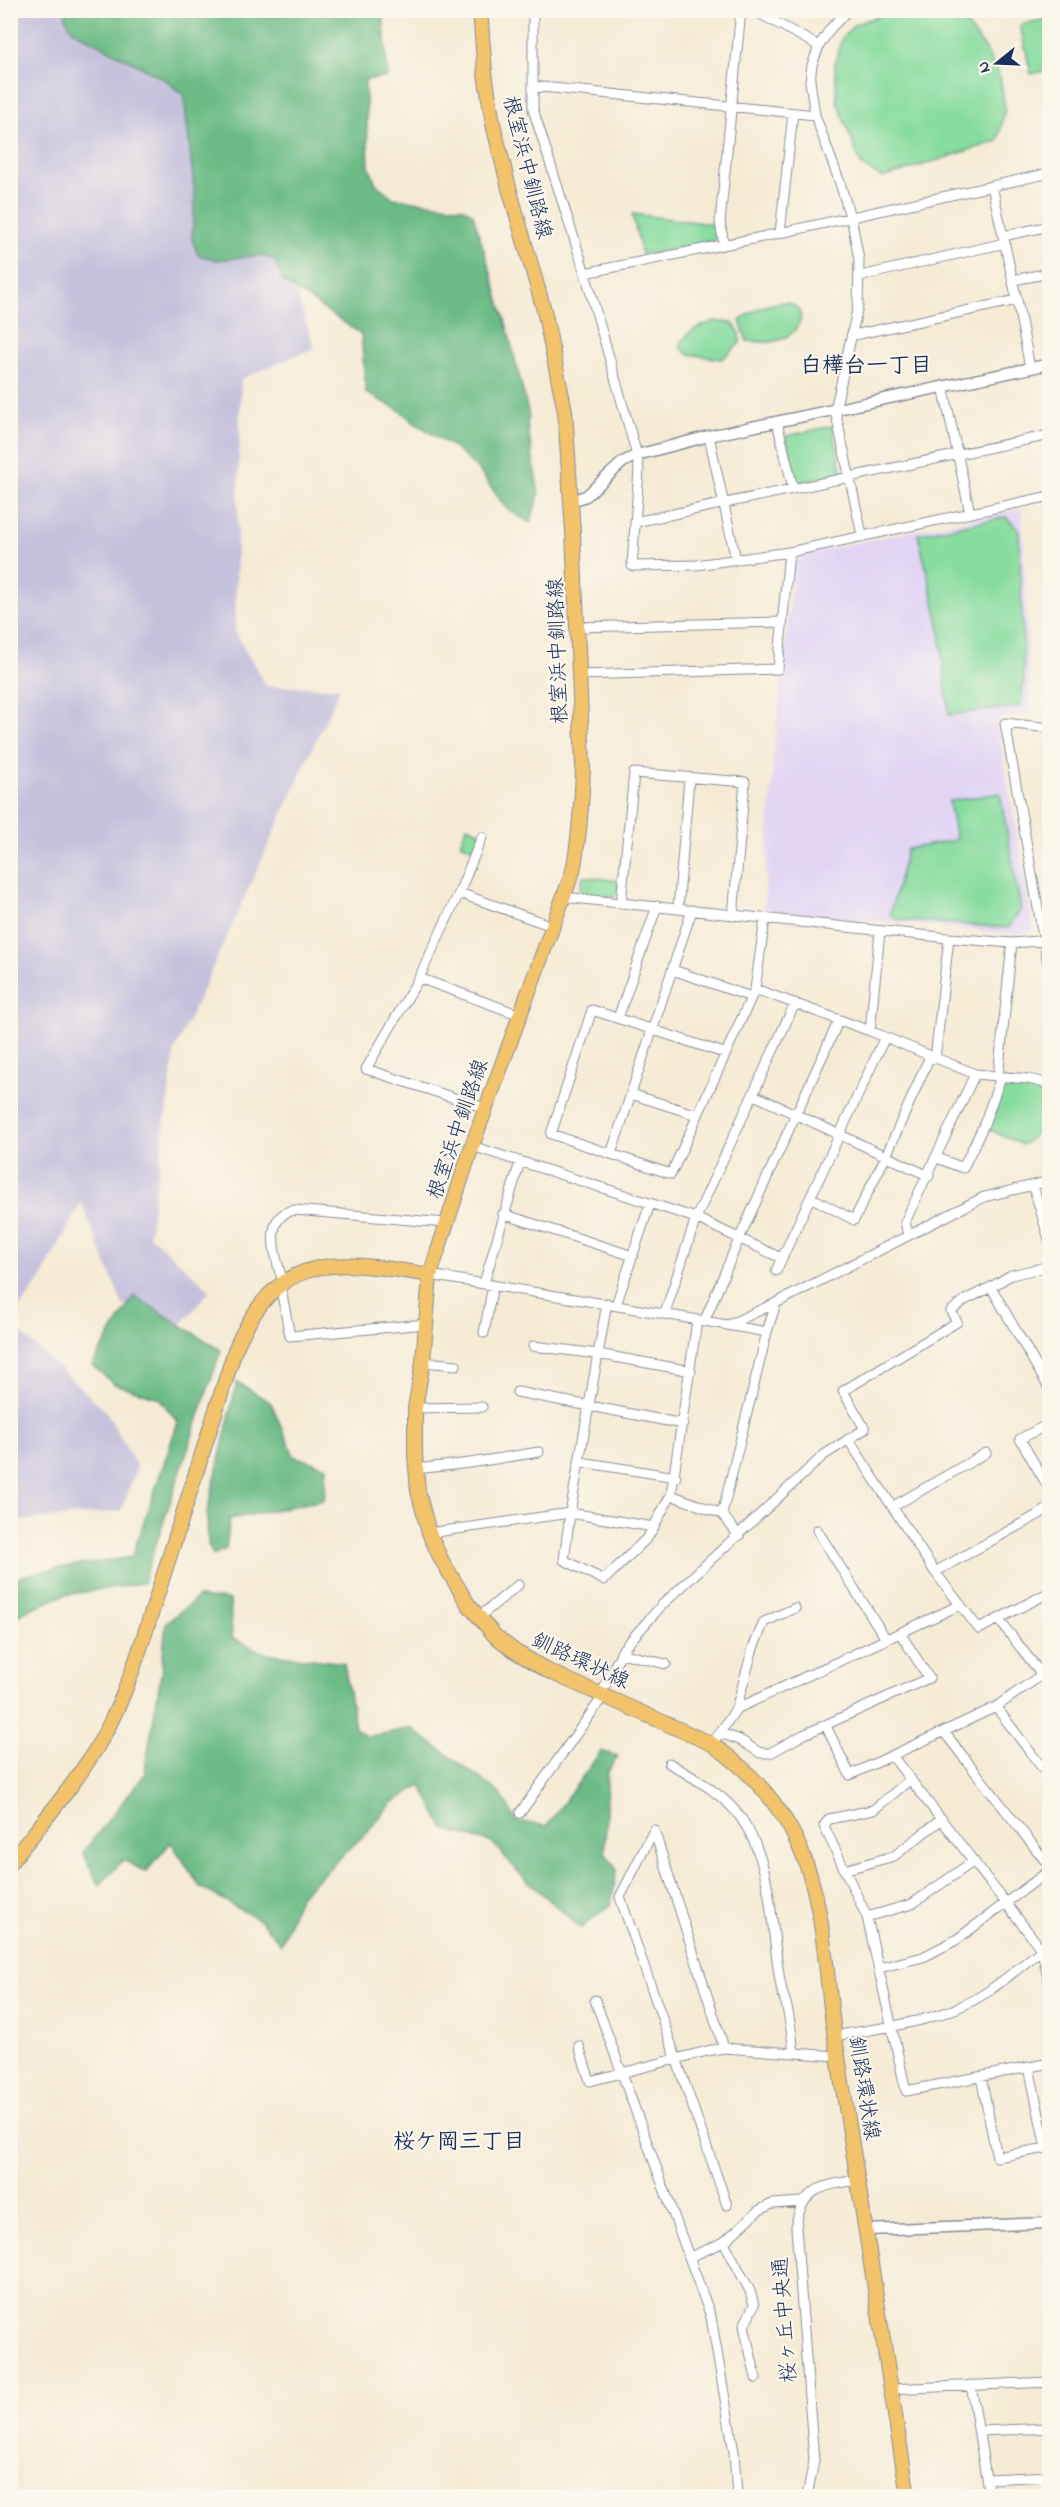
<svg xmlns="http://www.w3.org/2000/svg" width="1060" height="2507" viewBox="0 0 1060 2507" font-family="'Indie Flower','Klee One',sans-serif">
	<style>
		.built { fill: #e1d4f4 }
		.industrial { fill: #c5c0db }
		.green { fill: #86db9e; stroke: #50857e; stroke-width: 1.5 }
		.forest { fill: #6cbb85; stroke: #447572; stroke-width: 1.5 }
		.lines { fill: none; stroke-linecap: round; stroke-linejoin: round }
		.minor-casing { stroke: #888d9a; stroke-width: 11 }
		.tertiary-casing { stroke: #888d9a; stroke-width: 13 }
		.primary-casing { stroke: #888d9a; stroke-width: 16 }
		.minor { stroke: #fff; stroke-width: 9 }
		.tertiary { stroke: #fff; stroke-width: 10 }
		.primary { stroke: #f2c36a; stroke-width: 14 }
		.labels { text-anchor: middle; stroke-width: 4.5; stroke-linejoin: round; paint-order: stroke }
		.street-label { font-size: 21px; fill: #1b2f5e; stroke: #fbf7ec }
		.neighbourhood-label { font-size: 22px; font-weight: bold; fill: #1b2f5e; stroke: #fbf7ec }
	</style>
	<rect width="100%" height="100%" fill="#fbf7ec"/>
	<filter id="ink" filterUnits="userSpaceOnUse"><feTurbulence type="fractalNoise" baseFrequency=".0167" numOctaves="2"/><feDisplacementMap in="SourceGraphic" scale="12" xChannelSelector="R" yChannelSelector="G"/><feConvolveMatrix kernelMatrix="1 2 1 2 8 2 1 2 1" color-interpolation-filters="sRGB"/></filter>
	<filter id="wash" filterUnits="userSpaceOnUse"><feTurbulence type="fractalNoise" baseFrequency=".008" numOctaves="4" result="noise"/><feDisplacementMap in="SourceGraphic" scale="24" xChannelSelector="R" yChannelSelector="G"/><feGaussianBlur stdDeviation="1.35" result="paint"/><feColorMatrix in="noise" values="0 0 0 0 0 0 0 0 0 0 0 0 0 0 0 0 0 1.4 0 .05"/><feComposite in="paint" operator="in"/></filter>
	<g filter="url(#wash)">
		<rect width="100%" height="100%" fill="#f5ebd5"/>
		<path class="built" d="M1022 508 1031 714 996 719 1034 931 1014 934 764 910 774 749 795 556Z"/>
		<path class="industrial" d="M11 11H216L280 240 314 348 241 379 235 632 266 686 340 688 175 1050 149 1235 210 1290 173 1335 123 1305 81 1202 39 1282 11 1319Z
			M11 1324 106 1411 137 1467 121 1511 19 1521 11 1526Z"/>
		<path class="green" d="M915 10 950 14 963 20 985 48 1000 77 1005 109 998 141 882 178 861 165 837 101 835 64 842 38 855 24 886 14Z
			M1049 18V70L1031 74 1020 25Z
			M632 214 711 224 715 226 717 235 714 241 642 255Z
			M786 302C809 309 802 329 784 338 772 344 759 342 747 341L740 321C754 309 767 304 786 302Z
			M715 321 733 323 739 332 740 343 722 359 688 354 680 347C686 330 699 327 715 321Z
			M832 426 842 473 797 483 786 436Z
			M1006 517 1019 530 1024 678 1021 706 949 715 939 623 918 534Z
			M1000 793 1021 909 1008 928 895 919 890 914 907 849 956 840 949 801Z
			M467 826 481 832 474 849 460 843Z
			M583 876 619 881 618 892 612 898 582 893 580 888Z
			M1005 1081 1049 1092C1049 1125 1048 1123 1023 1145L988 1129Z"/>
		<path class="forest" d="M67 11H383L388 77 365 80 369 166 376 184 393 198 464 208 473 214 506 323 529 416 527 424 539 495 530 523 506 508 478 469 452 446 413 422 401 411 366 393 361 334 282 281 275 260 262 255 218 260 198 255 192 239 195 197 184 95 173 87 171 83 72 30 65 17Z
			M134 1296 221 1350 143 1583 64 1595 30 1609 11 1620V1580C50 1566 91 1564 132 1557L178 1422 159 1398 114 1384 92 1365Z
			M237 1382 271 1403 294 1456 327 1467 324 1500 230 1519 226 1549 213 1555 208 1544 207 1513Z
			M198 1597 230 1600 232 1638 264 1653 344 1663 355 1728 367 1737 411 1728 501 1794 516 1821 547 1826 601 1751 618 1756 607 1773 605 1853 617 1870 611 1904 581 1928 521 1875 493 1843 444 1829 421 1785 392 1803 367 1832 299 1897 281 1944 261 1921 200 1887 171 1842 146 1872 123 1860 99 1886 83 1852 144 1775 161 1674 166 1623Z"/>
	</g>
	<g filter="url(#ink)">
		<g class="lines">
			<g class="minor-casing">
				<path id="minor" d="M533 10V109L585 273 637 455 639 470 632 566 696 565 789 552 1050 496
					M753 10 819 46
					M848 10 830 29 819 46 812 65 810 81 815 115 840 183 853 227 859 260 858 306 835 410 862 535
					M533 86 815 115
					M780 233 793 113
					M1003 236 1050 226
					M724 245 720 222 741 10
					M585 273 762 237 1050 173
					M861 276 1005 243
					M1013 280 1050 273
					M1017 300 1030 368
					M854 335 1017 300 992 186
					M943 386 970 513
					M777 422 793 488
					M709 436 736 560
					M635 522 1050 435
					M1047 622 1050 621
					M577 627 782 622
					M579 675 778 669 789 552
					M1050 728 1005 723 1050 975
					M482 837 459 893 419 978 366 1069 485 1108
					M459 893 552 926
					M564 897 949 938 1012 943 1050 940
					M621 903 634 773 745 782 733 916
					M678 909 689 779
					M673 970 751 997
					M419 978 520 1015
					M755 989 870 1031 975 1074 1028 1079 1050 1084
					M618 1018 657 906
					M870 1031 880 931
					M724 1053 592 1010 551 1134 671 1174 755 989 765 919
					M935 1059 949 938
					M998 1077 1012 943
					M631 1094 697 1115
					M754 1095 929 1176
					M472 1146 696 1218 781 1258
					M611 1154 692 910
					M937 1158 963 1168 983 1127 1001 1077
					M1033 1185 1050 1243
					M812 1198 854 1220 886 1156 930 1056
					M503 1214 633 1256
					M908 1235 905 1222 975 1074
					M1050 1266 1011 1275 991 1287 1050 1390
					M776 1271 885 1037
					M430 1275C542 1293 655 1312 767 1332
					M283 1282C276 1260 261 1216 294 1210L446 1223
					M484 1283 520 1162
					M280 1284 290 1336 426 1324
					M607 1303 570 1513 564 1560 604 1580 648 1537 671 1495 697 1321
					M616 1305 650 1204
					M665 1313 696 1218 795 1003
					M704 1322 739 1239 839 1020
					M728 1325 776 1303 984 1197 1050 1181
					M484 1333 493 1285
					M533 1346 598 1354 691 1371
					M423 1362 456 1365
					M517 1392 683 1424
					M415 1408 482 1407
					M1050 1423 1020 1439 1050 1490
					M848 1439 935 1572 979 1629 1050 1592
					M581 1462 676 1477
					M416 1469 470 1463 539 1452
					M671 1495 722 1514 739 1536
					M892 1507 986 1453
					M722 1514 767 1332 776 1303
					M817 1530 886 1639
					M429 1533 570 1513 654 1527
					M935 1572 1050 1508
					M479 1617 518 1585
					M999 1620 1050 1685
					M621 1653 666 1664
					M601 1694 623 1649 662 1605 824 1455 865 1429 843 1391 957 1322 951 1311 965 1300 991 1287
					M996 1707 1050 1778
					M736 1709 960 1605
					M826 1726 850 1775 996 1707 1050 1669
					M944 1732 1050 1867
					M720 1733 740 1740 760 1753H770L803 1735 929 1678 900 1633
					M717 1737 736 1709 753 1648 764 1622 795 1608
					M893 1757 1042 1950 1050 1987
					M669 1763C695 1779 723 1793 741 1818 775 1867 770 1930 781 1986 782 1994 786 2001 787 2008 791 2023 792 2038 794 2053
					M911 1779 873 1810 829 1819 824 1826 867 1917 906 2091 1050 2063
					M520 1813 604 1695
					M844 1870 894 1856 942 1819
					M867 1917 912 1904 974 1861
					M879 1968 923 1957 956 1940 1050 1870
					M595 2000 711 2317 734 2452 737 2496
					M835 2036C884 2027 941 2022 984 1994 1007 1979 1028 1960 1050 1943
					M579 2046 590 2081 707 2051 724 2048 838 2056
					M724 2048 654 1830 620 1897 727 2205
					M981 2077 997 2157 1046 2148 1029 2067
					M724 2242 750 2291 754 2305 744 2326 756 2378
					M690 2257 724 2242 758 2211 772 2204 803 2202
					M971 2385 989 2496
					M891 2389 1050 2382
					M980 2431 1050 2428
					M987 2479 1050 2476
					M807 2496 814 2461 796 2227C801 2187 824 2185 859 2180"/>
			</g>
			<g class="tertiary-casing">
				<path id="tertiary" d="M571 501 586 496 623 462 637 455 709 436 1050 364
					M866 2230 1050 2223"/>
			</g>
			<g class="primary-casing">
				<path id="primary" d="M480 10 485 73 493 124 509 188 544 310 565 411 573 532 583 766C582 802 580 835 573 871L472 1146 430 1275 423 1362 415 1408V1455L418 1491 429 1533 441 1559 468 1604 495 1636 516 1652 548 1671 712 1744C749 1770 781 1805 799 1846 826 1905 825 1975 835 2038 860 2191 883 2344 908 2496
					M10 1863C41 1824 75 1785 100 1742 129 1692 144 1635 162 1580 186 1503 211 1427 235 1350 278 1249 336 1260 430 1275"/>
			</g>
			<use href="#minor" class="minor"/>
			<use href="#tertiary" class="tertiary"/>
			<use href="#primary" class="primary"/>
		</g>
	</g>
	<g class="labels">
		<g class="street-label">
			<text transform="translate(528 167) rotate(76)" y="7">根室浜中釧路線</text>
			<text transform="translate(557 651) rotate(-92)" y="7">根室浜中釧路線</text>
			<text transform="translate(457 1129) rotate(-71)" y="7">根室浜中釧路線</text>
			<text transform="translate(581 1660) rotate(25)" y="7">釧路環状線</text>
			<text transform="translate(865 2088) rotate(81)" y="7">釧路環状線</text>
			<text transform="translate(784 2320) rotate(-94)" y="7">桜ヶ丘中央通</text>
		</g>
		<g class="neighbourhood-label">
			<text x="866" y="372">白樺台一丁目</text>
			<text x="459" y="2148">桜ケ岡三丁目</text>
		</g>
	</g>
	<rect width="1060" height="2507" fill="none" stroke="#fbf7ec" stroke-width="36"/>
	<g transform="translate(997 63) rotate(252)" stroke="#fbf7ec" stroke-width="4.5" paint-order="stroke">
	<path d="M0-4.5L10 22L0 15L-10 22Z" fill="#1b2f5e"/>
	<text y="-9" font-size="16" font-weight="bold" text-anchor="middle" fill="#1b2f5e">N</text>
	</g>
</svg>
